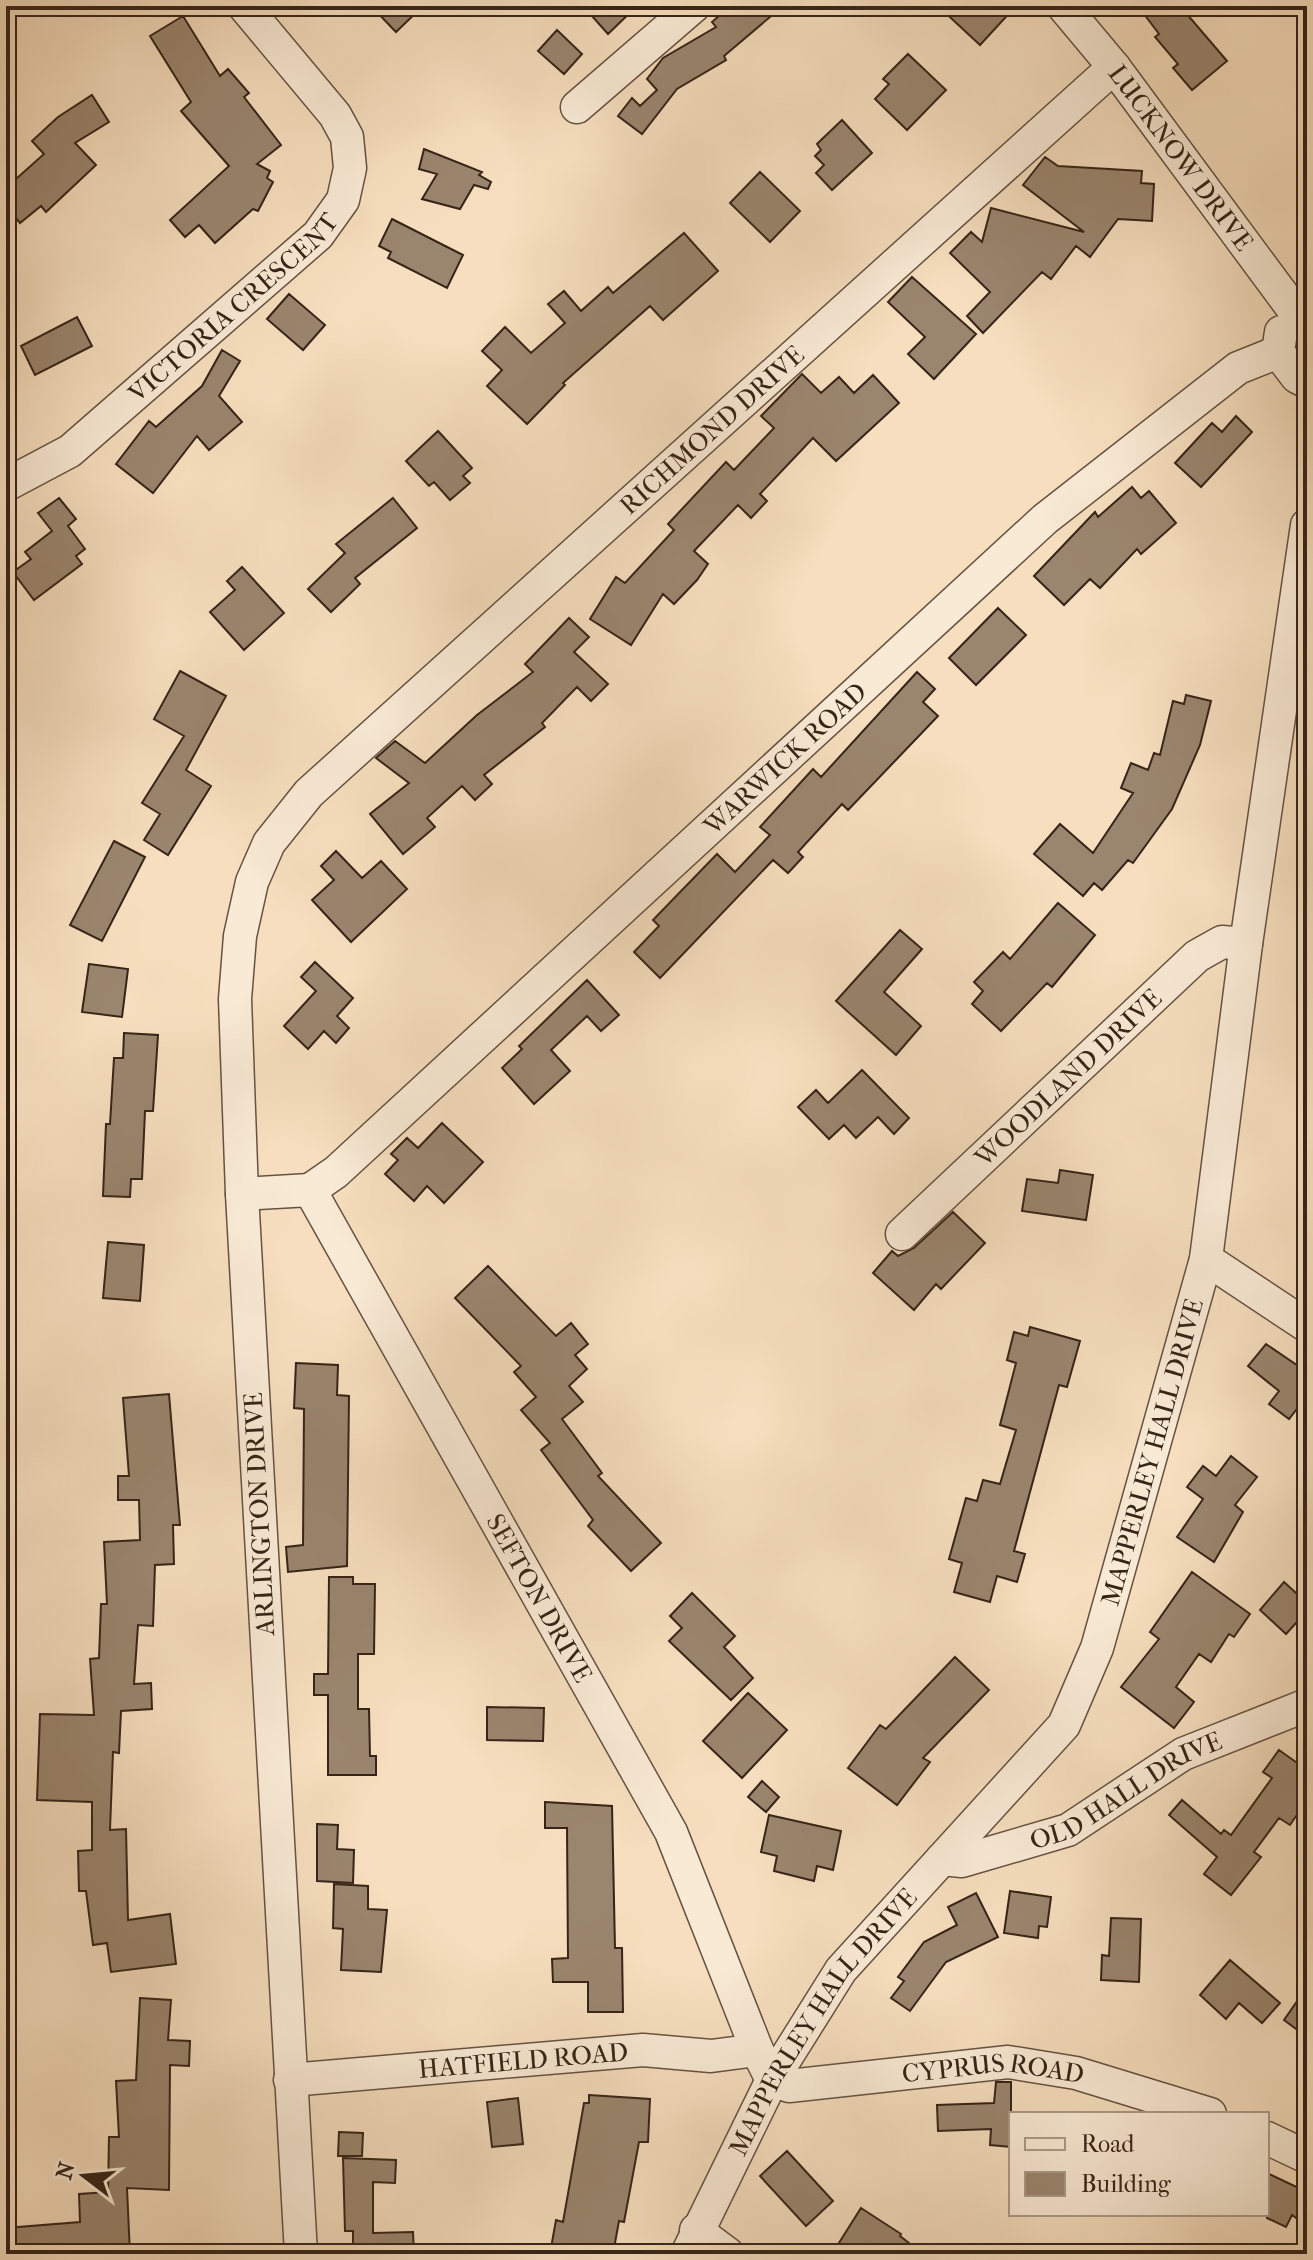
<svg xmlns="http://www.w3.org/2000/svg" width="1313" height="2260" viewBox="0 0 1313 2260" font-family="'IM FELL French Canon',serif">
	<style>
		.building { fill: #9a856e; stroke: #362418; stroke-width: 2 }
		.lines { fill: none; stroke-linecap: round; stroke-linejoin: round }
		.minor-casing { stroke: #665242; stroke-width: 35 }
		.minor { stroke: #f9ead5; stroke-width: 32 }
		.labels { text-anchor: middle; stroke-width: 6; stroke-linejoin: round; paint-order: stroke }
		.street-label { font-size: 26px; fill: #362418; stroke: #f9ead5 }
	</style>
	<rect width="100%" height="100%" fill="#f6debe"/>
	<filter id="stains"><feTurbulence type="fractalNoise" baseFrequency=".0025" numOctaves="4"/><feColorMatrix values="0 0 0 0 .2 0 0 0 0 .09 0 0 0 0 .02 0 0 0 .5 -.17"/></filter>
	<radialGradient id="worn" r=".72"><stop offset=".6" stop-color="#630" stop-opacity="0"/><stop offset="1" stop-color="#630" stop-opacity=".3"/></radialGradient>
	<path class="building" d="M371 6H423L396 32Z
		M583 6H637L608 34Z
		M730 6H783L724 56 726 60 677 89 642 134 618 116 632 98 640 106 657 90 647 79 663 58 716 27 712 22Z
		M938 6H1016L980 45Z
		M1138 6H1180L1227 61 1192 90 1173 68 1178 64 1155 37 1159 34Z
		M183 16 220 76 228 69 249 93 244 97 281 145 257 164 270 171 267 178 273 182 258 211 253 209 215 243 199 225 185 237 170 220 229 166 181 111 191 102 150 36Z
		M557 30 582 54 564 74 538 51Z
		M908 54 946 90 907 130 875 99 889 84 883 79Z
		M92 95 109 122 75 143 96 165 46 212 41 206 20 223 6 206V188L44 154 32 141 58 117Z
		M842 120 872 153 832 190 816 173 824 165 815 156 821 150 817 144Z
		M424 149 482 172 479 175 491 182 488 189 474 185 460 209 422 199 437 174 419 169Z
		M1045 157 1058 166 1142 171 1141 183 1154 184 1152 221 1118 219 1090 257 1076 246 1051 279 1042 272 983 333 967 316 990 292 950 253 971 232 982 242 991 208 1084 232 1023 185Z
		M760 172 800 211 770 242 730 203Z
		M392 219 463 255 447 288 388 258 391 252 379 246Z
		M684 233 718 271 663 320 650 306 563 383 565 385 527 424 487 386 502 370 482 351 505 327 531 353 565 323 548 304 564 291 581 311 608 287 613 293Z
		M912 277 976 334 934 379 908 354 925 337 888 302Z
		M289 294 325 325 303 350 267 319Z
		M77 317 92 346 35 375 21 346Z
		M222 350 240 361 219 396 242 422 209 450 197 436 153 493 116 464 149 421 156 427 202 386Z
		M802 374 821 393 839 377 854 393 873 375 899 403 836 461 813 438 760 494 767 501 751 518 738 505 694 551 708 564 697 580 674 604 663 594 631 645 590 619 616 577 625 583 674 530 668 524 726 462 734 470 774 428 761 416Z
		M1236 416 1252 432 1201 487 1175 463 1212 423 1222 432Z
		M438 431 472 468 463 476 470 483 450 500 434 482 429 486 406 461Z
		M1132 487 1141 498 1149 491 1176 523 1141 554 1137 549 1100 588 1090 579 1064 605 1034 576 1095 512 1098 517Z
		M59 498 76 519 68 526 85 549 76 556 82 564 34 600 13 572 31 559 25 552 52 531 38 513Z
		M393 498 417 528 355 578 360 584 331 612 308 589 345 553 336 544Z
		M242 567 284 613 244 650 210 612 235 590 227 581Z
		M998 608 1026 635 976 685 949 658Z
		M569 618 589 637 574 652 608 684 591 701 577 687 542 723 545 727 484 775 492 784 475 800 462 786 427 818 435 827 403 854 370 814 409 783 376 758 395 741 425 763 477 715 533 672 525 664Z
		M180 671 226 696 186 770 211 786 168 855 144 840 160 814 142 803 184 736 154 719Z
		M917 672 935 689 923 702 938 716 848 810 842 804 798 852 803 857 788 873 773 860 660 978 634 952 659 926 653 920 717 854 735 872 770 835 760 827 813 769 821 777Z
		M1186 695 1211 701 1200 745 1172 809 1133 863 1128 860 1102 890 1094 883 1083 896 1034 854 1060 824 1093 853 1133 793 1121 788 1131 763 1148 770 1154 753 1160 755 1173 701 1184 704Z
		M114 841 145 857 102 941 70 925Z
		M336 851 362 878 381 861 407 889 351 942 312 900 334 880 321 866Z
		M1058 903 1095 935 1052 987 1047 983 1001 1031 972 1004 983 991 974 982 1003 952 1010 959Z
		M900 930 922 949 884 992 921 1026 896 1055 836 1001Z
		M315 962 353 998 337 1016 349 1028 336 1043 324 1031 308 1049 284 1026 316 991 301 977Z
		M89 964 128 969 122 1017 82 1012Z
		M587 980 619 1015 601 1031 587 1016 551 1050 570 1071 534 1104 502 1068 522 1049 519 1046Z
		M124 1033 158 1035 153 1111H145L142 1179H131L130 1197 103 1196 106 1124H110L114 1058H123Z
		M862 1070 909 1118 894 1134 878 1117 856 1138 844 1125 829 1139 798 1107 816 1090 828 1103Z
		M442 1123 483 1162 444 1203 427 1186 414 1201 385 1174 398 1160 391 1154 407 1138 418 1148Z
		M1060 1170 1093 1175 1086 1220 1022 1211 1027 1179 1058 1183Z
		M953 1212 985 1243 941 1289 936 1284 914 1310 873 1273 892 1251 898 1256 914 1248Z
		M108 1242 144 1245 140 1301 103 1298Z
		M488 1266 556 1336 571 1323 588 1344 575 1355 587 1369 569 1386 583 1402 562 1419 602 1473 598 1476 661 1543 631 1571 588 1526 593 1520 541 1450 550 1443 521 1410 536 1397 514 1372 521 1366 455 1298Z
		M1030 1327 1080 1341 1067 1387 1059 1385 1014 1551 1025 1554 1017 1582 997 1576 990 1602 954 1592 962 1563 949 1559 966 1498 977 1501 983 1480 1000 1484 1016 1430 1000 1425 1016 1363 1007 1360 1014 1332 1028 1336Z
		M1266 1344 1307 1372V1396L1289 1419 1269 1404 1279 1391 1248 1366Z
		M296 1363 338 1365 337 1395 349 1396 347 1566 288 1572 286 1547 303 1545 304 1409 294 1408Z
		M169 1394 180 1525H173L174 1564 155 1565 153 1626 138 1625 134 1684 151 1683 152 1709 121 1711 119 1753 113 1752 110 1830 126 1829 128 1920 170 1914 176 1964 111 1972 107 1943 93 1945 86 1891H79L78 1851 92 1850V1802L37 1800 40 1714 94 1715 90 1659 99 1658 101 1604H107L104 1542 140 1540 139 1500H118V1476H129L123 1398Z
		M1231 1456 1257 1477 1235 1505 1243 1512 1214 1562 1177 1537 1203 1499 1187 1487 1203 1466 1216 1476Z
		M1192 1572 1250 1614 1234 1637 1229 1634 1211 1662 1199 1654 1176 1687 1194 1702 1174 1728 1121 1687 1159 1639 1150 1632Z
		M329 1577H353V1584H375L374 1654H358V1709H369L370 1756H376V1775H328V1695H314V1674H328Z
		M1284 1582 1307 1603V1611L1286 1634 1260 1610Z
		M692 1593 735 1636 724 1647 753 1678 731 1700 669 1641 682 1628 670 1616Z
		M955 1657 989 1690 923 1758 930 1762 897 1805 848 1768 880 1725 886 1729Z
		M748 1693 787 1730 742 1778 703 1741Z
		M487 1707 544 1708 543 1741 487 1740Z
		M1279 1750 1307 1770V1800L1290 1825 1279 1818 1254 1852 1261 1857 1231 1895 1204 1874 1217 1857 1169 1815 1182 1800 1221 1834 1224 1830 1231 1835 1272 1778 1263 1772Z
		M762 1781 779 1797 766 1812 748 1797Z
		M545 1802 612 1806 615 1948H622L623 2012H588V1982H553L552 1959 568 1958 567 1828H545Z
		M769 1815 841 1831 833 1870 817 1866 814 1881 774 1871 777 1856 761 1852Z
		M317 1824 338 1825 337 1849 354 1850 353 1883 317 1881Z
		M334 1884 368 1886V1909L387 1910 381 1972 341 1970 343 1929 333 1928Z
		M1010 1891 1051 1897 1047 1927 1039 1926 1038 1938 1004 1933Z
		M976 1893 998 1937 946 1962 910 2011 891 1998 904 1981 898 1977 924 1942 957 1925 948 1907Z
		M1111 1918 1141 1919 1139 1982 1101 1980 1102 1955 1109 1956Z
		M1230 1960 1280 2003 1262 2023 1239 2003 1226 2019 1200 1995Z
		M1307 1987V2037L1284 2020Z
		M140 1998 171 2000 168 2040 190 2041 189 2066 170 2065 169 2190 127 2188 130 2254H6V2228L80 2222 79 2194 108 2192 109 2137H119L116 2081 136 2080Z
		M996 2082H1011V2147L990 2145 991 2129 938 2131 937 2105 994 2103Z
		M589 2095 650 2099 648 2142H639L624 2222 619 2221 613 2254H579L551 2248 556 2220 563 2222 584 2103H589Z
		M518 2098 523 2144 492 2147 487 2102Z
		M339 2132 363 2133 362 2156H338Z
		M787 2151 833 2201 806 2226 760 2176Z
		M343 2158 396 2160 395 2183 373 2182V2233L413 2232 414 2254H353V2231H345Z
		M1267 2173 1307 2192V2226L1292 2215 1286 2227 1267 2218Z
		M861 2208 901 2234 900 2236 923 2254H832Z"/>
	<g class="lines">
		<g class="minor-casing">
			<g id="minor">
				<path id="s1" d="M1063 6 1114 67 1296 313"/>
				<path d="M577 107 694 6"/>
				<path d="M1281 332 1278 352 1297 377 1307 382"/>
				<path id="s2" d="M6 485 70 451 318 235 343 200 350 168 347 137 335 115 244 6"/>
				<path id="s3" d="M310 1190 336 1172 1045 519 1238 368 1278 352"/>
				<path id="s4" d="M242 1194 310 1190 671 1832 757 2050 772 2080 789 2086 1008 2062 1076 2073 1210 2114"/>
				<path id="s5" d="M902 1234 1197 956 1222 942 1246 944"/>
				<path d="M1206 1259 1307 1326"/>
				<path id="s6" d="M942 1859 962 1861 1068 1830 1183 1754 1307 1705"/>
				<path id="s7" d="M290 2080 643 2050 711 2056 757 2050"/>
				<path d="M1267 2138 1307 2157"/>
				<path d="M696 2230 728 2254"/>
				<path id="s8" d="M301 2254 242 1194 235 999 240 936 252 882 269 843 309 793 1114 67"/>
				<path id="s9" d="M687 2254 772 2080 841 1970 1064 1725 1097 1648 1206 1259 1246 944 1307 525"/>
			</g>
		</g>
		<use href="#minor" class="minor"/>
	</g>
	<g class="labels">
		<g class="street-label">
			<text dy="9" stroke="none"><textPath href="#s1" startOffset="192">LUCKNOW DRIVE</textPath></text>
			<text dy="9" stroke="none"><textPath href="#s2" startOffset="290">VICTORIA CRESCENT</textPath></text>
			<text dy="9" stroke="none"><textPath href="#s8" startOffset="2024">RICHMOND DRIVE</textPath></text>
			<text dy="9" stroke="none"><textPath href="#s3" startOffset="642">WARWICK ROAD</textPath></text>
			<text dy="9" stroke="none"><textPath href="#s5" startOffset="228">WOODLAND DRIVE</textPath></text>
			<text dy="9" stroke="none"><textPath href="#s9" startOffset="942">MAPPERLEY HALL DRIVE</textPath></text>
			<text transform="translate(259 1514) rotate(-93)" y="9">ARLINGTON DRIVE</text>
			<text dy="9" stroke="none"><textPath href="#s4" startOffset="536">SEFTON DRIVE</textPath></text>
			<text dy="9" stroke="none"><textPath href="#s6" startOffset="200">OLD HALL DRIVE</textPath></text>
			<text dy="9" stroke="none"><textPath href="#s9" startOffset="270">MAPPERLEY HALL DRIVE</textPath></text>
			<text dy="9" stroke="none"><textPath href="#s7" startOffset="234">HATFIELD ROAD</textPath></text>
			<text dy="9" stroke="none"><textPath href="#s4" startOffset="1296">CYPRUS ROAD</textPath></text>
		</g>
	</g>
	<rect width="1313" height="2260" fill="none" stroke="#f6debe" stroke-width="32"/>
	<rect x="8" y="8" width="1297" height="2244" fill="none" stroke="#362418" stroke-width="4"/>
	<rect x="16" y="16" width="1281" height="2228" fill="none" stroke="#362418" stroke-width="2"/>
	<rect x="1009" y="2112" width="260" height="104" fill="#f9ead5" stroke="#ab9b89" stroke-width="2"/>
	<rect x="1025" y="2138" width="40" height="12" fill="#f9ead5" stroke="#ab9b89" stroke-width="2"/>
	<text x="1081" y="2152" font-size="24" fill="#362418">Road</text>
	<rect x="1025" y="2172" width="40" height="24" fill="#9a856e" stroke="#ab9b89" stroke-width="2"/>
	<text x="1081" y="2192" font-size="24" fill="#362418">Building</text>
	<g transform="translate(84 2176) rotate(286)" stroke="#f9ead5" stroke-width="6" paint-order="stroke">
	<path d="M0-6L14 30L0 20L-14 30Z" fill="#362418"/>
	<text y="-12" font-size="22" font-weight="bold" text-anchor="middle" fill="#362418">N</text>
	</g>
	<rect width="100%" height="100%" filter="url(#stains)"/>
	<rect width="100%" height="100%" fill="url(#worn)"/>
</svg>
